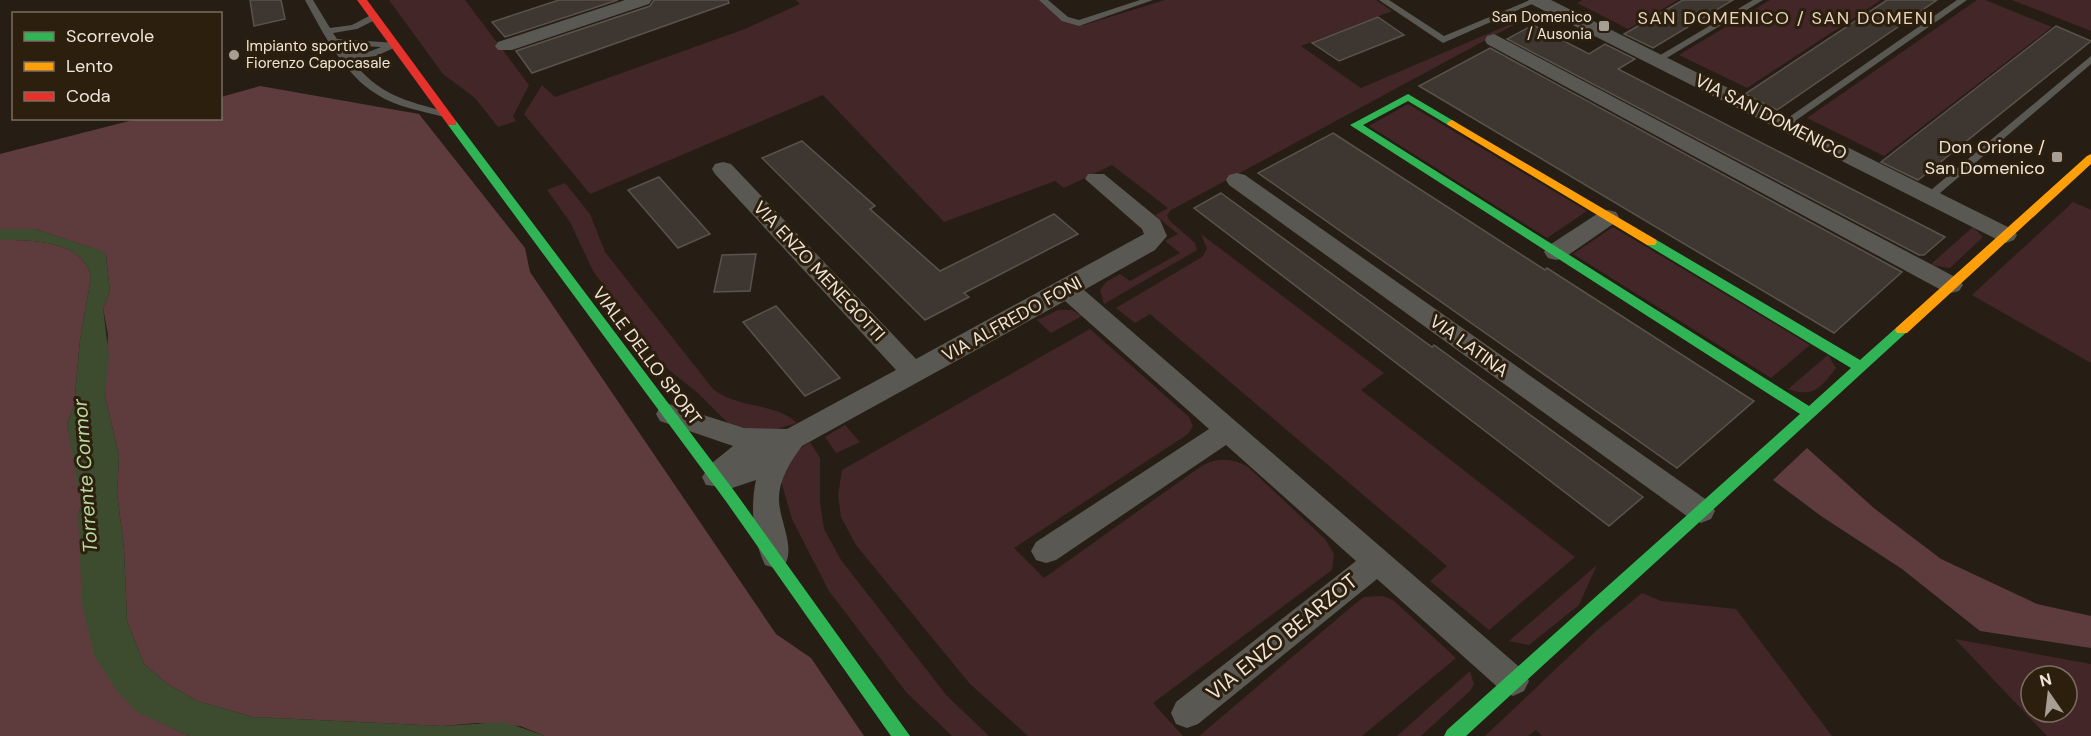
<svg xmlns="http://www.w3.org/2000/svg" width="2091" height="736" viewBox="0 0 2091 736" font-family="'DM Sans',sans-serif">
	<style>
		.green { fill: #432627; fill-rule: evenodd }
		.forest { fill: #5e3c3d }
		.water { fill: #3d4c2f }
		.building { fill: #3e3630; stroke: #5b524c; stroke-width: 1.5 }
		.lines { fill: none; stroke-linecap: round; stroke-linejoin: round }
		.lane { fill: #595853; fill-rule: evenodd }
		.street { fill: #595853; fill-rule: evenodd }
		.fast { fill: #30b455; fill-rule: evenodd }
		.slow { fill: #ff9f0a; fill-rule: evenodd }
		.jam { fill: #e5322d; fill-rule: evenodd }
		.poi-dot { fill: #a89f94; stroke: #2d1f0d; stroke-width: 2 }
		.labels { text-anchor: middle; stroke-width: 6; stroke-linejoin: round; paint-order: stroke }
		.far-poi-label { font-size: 15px; fill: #eee5d9; stroke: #2d1f0d; text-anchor: end }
		.far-quarter-label { font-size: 18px; letter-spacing: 1.5px; fill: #e7d5be; stroke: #2d1f0d }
		.street-label { font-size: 18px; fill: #eee5d9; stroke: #2d1f0d }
		.poi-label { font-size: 18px; fill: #eee5d9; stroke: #2d1f0d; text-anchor: end }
		.water-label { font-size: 20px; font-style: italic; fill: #b7d9a0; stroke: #2d1f0d }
		.near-street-label { font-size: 21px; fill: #eee5d9; stroke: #2d1f0d }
	</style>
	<rect width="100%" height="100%" fill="#261e14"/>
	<path class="green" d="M389 0H465L529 85 513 116 516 121 498 127 475 98 443 74Z
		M796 0H1043L1079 25H1084L1165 0H1376L1392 11 1301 46 1361 88 1532 15 1171 210 1167 215 1169 220 1195 243 1197 250 1104 304 1100 290 1106 282 1120 274 1130 281 1180 253 1165 241 1178 234 1155 215 1168 208 1112 165 1064 188 1055 181 944 222 823 95 590 194 524 114 542 85 555 97 745 29 800 4Z
		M1583 0H1678L1628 29 1577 3Z
		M1770 0H1881L1747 88 1679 55Z
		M1977 0H1985L2052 27 1884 156 1807 118Z
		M2012 0H2091V31Z
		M1408 104 1587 211 1547 238 1369 126Z
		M565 183 590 214 605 252 713 389C738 409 774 402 797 423L767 432 730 425 699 394 664 366 593 271 570 222 547 190Z
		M2073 202 2091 210V363L1972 295Z
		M1613 227 1810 345 1771 378 1573 254Z
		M1973 227 1983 237 1950 268 1930 265Z
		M1201 234 1384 373 1361 390 1575 557 1489 630 1430 581 1447 566 1150 314 1135 323 1116 308 1202 257 1207 249Z
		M1058 310H1072L1082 316 1051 333 1037 320Z
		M1090 329 1189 417 1193 426 1188 434 1014 548 1044 578 1200 467C1216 457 1232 458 1248 467L1325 539 1334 554 1332 570 1153 703 1183 736H1028L970 684 856 545 841 517 838 495 842 470Z
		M1828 355 1836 368C1821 388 1813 398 1788 389Z
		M845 425 860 442 836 453 825 437Z
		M810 442 820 458V503L824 529 841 560 947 696 989 736H952L906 692 829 591 792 519 781 481 785 469 798 450Z
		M1597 565 1579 605 1529 645 1509 641Z
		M1642 593 1661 601 1736 609 1832 736H1542L1536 730 1528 736H1485L1597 630Z
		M1383 596 1393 600 1456 658 1362 736H1199L1356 603 1364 597Z
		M1955 639 2091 664V736H2047ZM2031 676H2067V712H2031Z
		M1470 671 1474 684 1470 691 1421 736H1397Z"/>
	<path class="forest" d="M260 86 419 114 525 248 530 272 776 634 811 658 864 736H545L520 726 477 723 442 726 253 717 197 701 166 683 144 664 127 621 124 549 117 493 119 456 105 396 108 335 103 308 110 292 106 255 101 251 35 229H0V154L137 119 220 118 221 97Z
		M0 240C30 240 84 240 91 277L80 340 74 406 67 424 80 487 81 505 78 516 137 711 189 736H0Z
		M1807 448 1875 509 1941 559 2037 604 2091 616V648L1980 631 1902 569 1821 516 1773 480Z"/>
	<path class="water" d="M0 229H35L102 251 106 255 110 292 103 308 109 356 105 396 119 456 117 493 124 549 127 621 144 664 166 683 197 701 253 717 442 726 505 722 545 736H189L137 712 116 690 94 655 82 605 78 516 81 505 67 424 74 406 80 340 91 277C84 240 30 240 0 240Z"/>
	<path class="building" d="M250 0H281L285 19 254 26Z
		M559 0H618L505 37 492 22Z
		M654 0H728L729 3 532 73 516 51 650 6Z
		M1683 0H1733L1653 48 1624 34Z
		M1887 0H1937L1777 110 1745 94Z
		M1378 17 1404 35 1339 61 1312 43Z
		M1533 25 1589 54 1605 44 1635 59 1618 69 1945 237 1924 255H1919L1507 39Z
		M2056 26 2091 41 1918 180 1881 162Z
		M1490 48 1902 272 1834 333 1419 86Z
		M1333 133 1545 270 1547 268 1754 401 1677 468 1258 173Z
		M802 141 875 206 870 209 940 271 1054 214 1078 234 964 293 969 297 925 320 762 158Z
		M659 177 710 234 678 248 628 190Z
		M1221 193 1432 347 1434 345 1643 497 1609 526 1194 208Z
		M756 254 750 291 714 292 722 255Z
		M776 306 840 378 805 396 743 322Z"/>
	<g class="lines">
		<path class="lane" d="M305 0H313L330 28 352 25 371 15H377V19L357 29 333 33 337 39 396 43V47L376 56 351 59C378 95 406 101 447 112V116L444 117C422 111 397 107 378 95 344 75 323 33 305 0ZM341 45 381 47 371 51 347 54Z
			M1039 0H1048L1068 17 1079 20 1140 0H1153L1079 26 1062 21Z
			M1379 0H1389L1444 36 1530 0H1541L1443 43Z
			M1753 0H1763L1660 62 1657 63 1652 60Z
			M1957 0H1967L1788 126H1782V122Z
			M2091 56V64L1933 199H1925L1924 197 1925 195Z"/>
		<path class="street" d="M625 0H652L649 4 512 50H498L495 46 498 42Z
			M1528 0H1551L2014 230 2017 235 2014 240 2006 243 1998 240 1531 4Z
			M1494 34 1959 279 1963 285 1959 291 1951 293 1943 291 1487 44 1485 40 1487 36Z
			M723 162 731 164 916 359 1144 234 1142 229 1085 179 1088 174H1104L1160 220 1167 236 1155 250 1084 290 1524 671 1529 681 1524 691 1513 696 1502 691 1377 579 1198 724 1187 728 1176 724 1171 713 1176 702 1356 561 1226 445 1056 560 1046 563 1036 560 1031 551 1036 542 1209 429 1065 301 802 446C790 462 778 481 779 501 780 522 795 546 785 565L775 568 765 565C753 540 750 506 756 480L732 488 706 485 702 477 712 463 733 446 660 421 656 414 660 407 669 404 744 428 787 429 896 370 715 174 712 169 715 164Z
			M1237 173 1245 175 1711 503 1715 511 1711 519 1701 523 1691 519 1229 185 1226 180 1229 175Z
			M1608 210 1616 212 1619 217 1616 222 1564 258 1556 260 1548 258 1544 252 1548 246 1600 212Z"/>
		<path class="fast" d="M1408 94 1457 123 1452 126 1448 125 1408 101 1363 125 1809 406 1851 368 1647 245 1645 242 1647 239H1655L1860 360 1897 327H1907L1909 330 1466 736H1444L1447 730 1800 414 1350 125Z
			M452 120 456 121 735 492 910 736H891L725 500 448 125V121Z"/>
		<path class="slow" d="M1452 120 1655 239 1657 242 1655 245H1647L1448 125 1447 123Z
			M2091 154V164L1907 333H1897L1895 330 1897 327 2087 156Z"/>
		<path class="jam" d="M357 0H367L456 121V125H448Z"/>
	</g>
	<g class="poi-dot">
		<rect x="1598" y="20" width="12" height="12" rx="3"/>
		<circle cx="234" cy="55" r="6"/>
		<rect x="2051" y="151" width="12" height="12" rx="3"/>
	</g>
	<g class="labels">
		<g class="far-poi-label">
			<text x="1592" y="22">San Domenico<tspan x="1592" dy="17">/ Ausonia</tspan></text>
			<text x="246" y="51" text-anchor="start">Impianto sportivo<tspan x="246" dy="17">Fiorenzo Capocasale</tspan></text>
		</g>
		<g class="far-quarter-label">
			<text x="1786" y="24">SAN DOMENICO / SAN DOMENI</text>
		</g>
		<g class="street-label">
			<text transform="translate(1771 117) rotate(27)" y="6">VIA SAN DOMENICO</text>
			<text transform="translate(819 271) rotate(47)" y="6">VIA ENZO MENEGOTTI</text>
			<text transform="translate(1012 319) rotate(-29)" y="6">VIA ALFREDO FONI</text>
			<text transform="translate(1469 346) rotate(36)" y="6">VIA LATINA</text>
			<text transform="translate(647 356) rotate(53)" y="6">VIALE DELLO SPORT</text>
		</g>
		<g class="poi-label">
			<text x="2045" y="153">Don Orione /<tspan x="2045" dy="21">San Domenico</tspan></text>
		</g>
		<g class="water-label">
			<text transform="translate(85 476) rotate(-94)" y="7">Torrente Cormor</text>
		</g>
		<g class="near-street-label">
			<text transform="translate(1282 637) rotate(-39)" y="7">VIA ENZO BEARZOT</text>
		</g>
	</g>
	<rect x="12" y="12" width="210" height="108" fill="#2d1f0d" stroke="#7a6e5f" stroke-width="1.5"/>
	<rect x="24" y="32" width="30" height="9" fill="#30b455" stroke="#7a6e5f" stroke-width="1.5"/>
	<text x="66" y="42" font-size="18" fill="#eee5d9">Scorrevole</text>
	<rect x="24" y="62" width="30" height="9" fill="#ff9f0a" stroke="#7a6e5f" stroke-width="1.5"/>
	<text x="66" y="72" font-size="18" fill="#eee5d9">Lento</text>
	<rect x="24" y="92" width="30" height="9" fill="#e5322d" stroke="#7a6e5f" stroke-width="1.5"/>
	<text x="66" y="102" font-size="18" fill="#eee5d9">Coda</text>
	<g transform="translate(2049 694) rotate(346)"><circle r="28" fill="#2d1f0d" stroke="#7a6e5f" stroke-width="1.5"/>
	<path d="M0-4.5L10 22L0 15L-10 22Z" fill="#a89f94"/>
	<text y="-9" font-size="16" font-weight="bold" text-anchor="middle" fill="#eee5d9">N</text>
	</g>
</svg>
